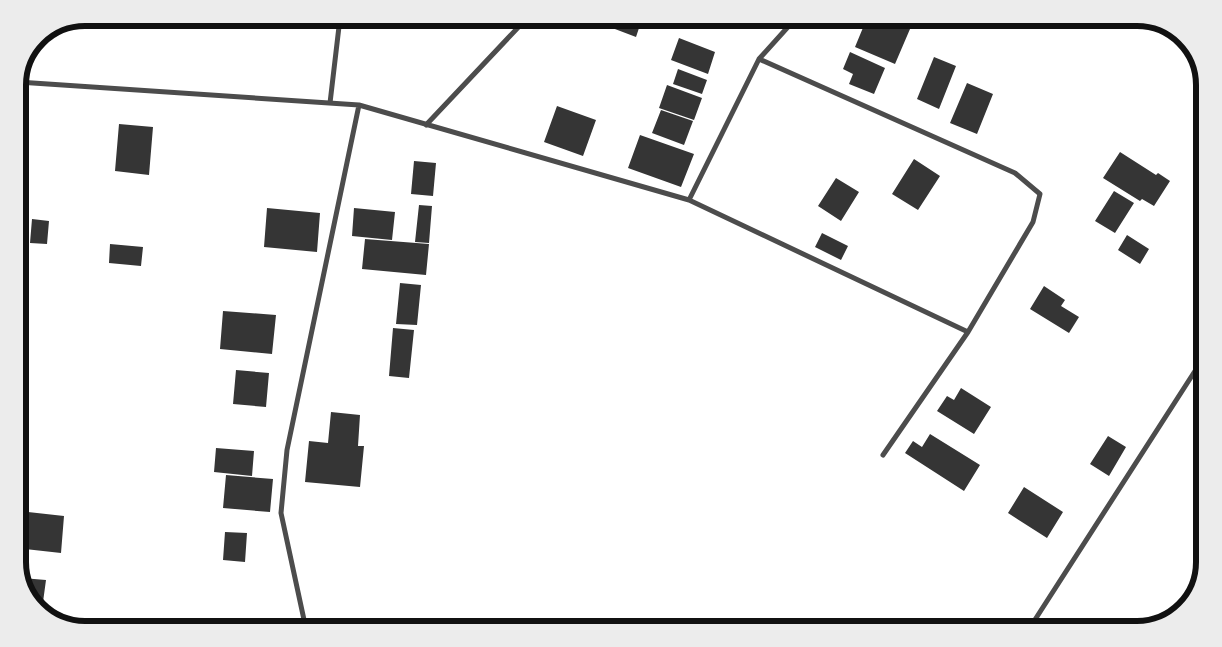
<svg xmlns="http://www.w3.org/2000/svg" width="1222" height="647" viewBox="0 0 1222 647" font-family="'PT Sans Narrow',sans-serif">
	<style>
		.building { fill: #353535 }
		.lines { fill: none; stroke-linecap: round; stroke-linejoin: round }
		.minor { stroke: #4c4c4c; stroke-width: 5 }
		.rim { fill: none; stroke: #111; stroke-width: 6 }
	</style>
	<rect width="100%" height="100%" fill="#fff"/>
	<path class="building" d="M610 18 642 19 636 37 607 26Z
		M867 18 886 23 888 18H901L913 22 895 64 855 47Z
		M679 38 715 52 708 74 671 60Z
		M850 52 885 68 874 94 849 84 853 74 843 69Z
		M934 57 956 66 939 109 917 99Z
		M678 69 707 80 702 94 673 84Z
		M967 83 993 94 977 134 950 123Z
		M667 85 702 98 694 120 659 108Z
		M557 106 596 120 583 156 544 142Z
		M661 110 693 121 684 145 652 133Z
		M119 124 153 127 149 175 115 171Z
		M640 135 694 154 681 187 628 168Z
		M1120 152 1156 175 1158 173 1170 181 1154 206 1142 199 1140 201 1103 178Z
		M914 159 940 176 918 210 892 194Z
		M414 161 436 163 433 196 411 194Z
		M836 178 859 192 841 221 818 206Z
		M1114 191 1134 203 1115 233 1095 221Z
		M419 205 432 206 429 243 415 242Z
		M267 208 320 213 317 252 264 247Z
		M354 208 395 212 392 240 352 236Z
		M32 219 49 221 47 244 30 243Z
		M822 233 848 246 841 260 815 247Z
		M1127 235 1149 249 1140 264 1118 250Z
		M365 239 429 244 426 275 362 269Z
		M110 244 143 247 141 266 109 263Z
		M18 247H21L19 264H18Z
		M400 283 421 285 417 325 396 324Z
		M1044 286 1065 300 1061 306 1079 317 1069 333 1030 309Z
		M223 311 276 315 272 354 220 349Z
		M393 328 414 330 409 378 389 376Z
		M236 370 269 373 266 407 233 404Z
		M961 388 991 407 974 434 937 411 947 396 954 400Z
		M331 412 360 415 358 446H364L360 487 305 482 309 441 328 443Z
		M930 434 980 465 964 491 905 453 913 441 922 447Z
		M1108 436 1126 447 1109 476 1090 464Z
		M216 448 254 451 252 476 214 472Z
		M18 465H21L19 488H18Z
		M226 475 273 479 270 512 223 508Z
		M1024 487 1063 512 1047 538 1008 513Z
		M28 512 64 516 61 553 25 549Z
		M225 532 247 533 245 562 223 560Z
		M1203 568 1199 586 1197 591 1191 587Z
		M22 578 46 580 43 602 29 599Z
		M866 618 877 629H854Z"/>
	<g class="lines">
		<path class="minor" d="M759 59 1015 173 1040 194 1033 222 968 332 883 455
			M18 82 359 105 689 200 968 332
			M330 103 340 18
			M426 125 527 18
			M689 200 759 59 796 18
			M306 629 281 513 287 450 359 105
			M1029 629 1204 357"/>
	</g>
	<path d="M0 0H1222V647H0ZM85 26H1137A59 59 0 0 1 1196 85V562A59 59 0 0 1 1137 621H85A59 59 0 0 1 26 562V85A59 59 0 0 1 85 26Z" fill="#ececec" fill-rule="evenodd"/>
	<path class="rim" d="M85 26H1137A59 59 0 0 1 1196 85V562A59 59 0 0 1 1137 621H85A59 59 0 0 1 26 562V85A59 59 0 0 1 85 26Z"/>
</svg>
